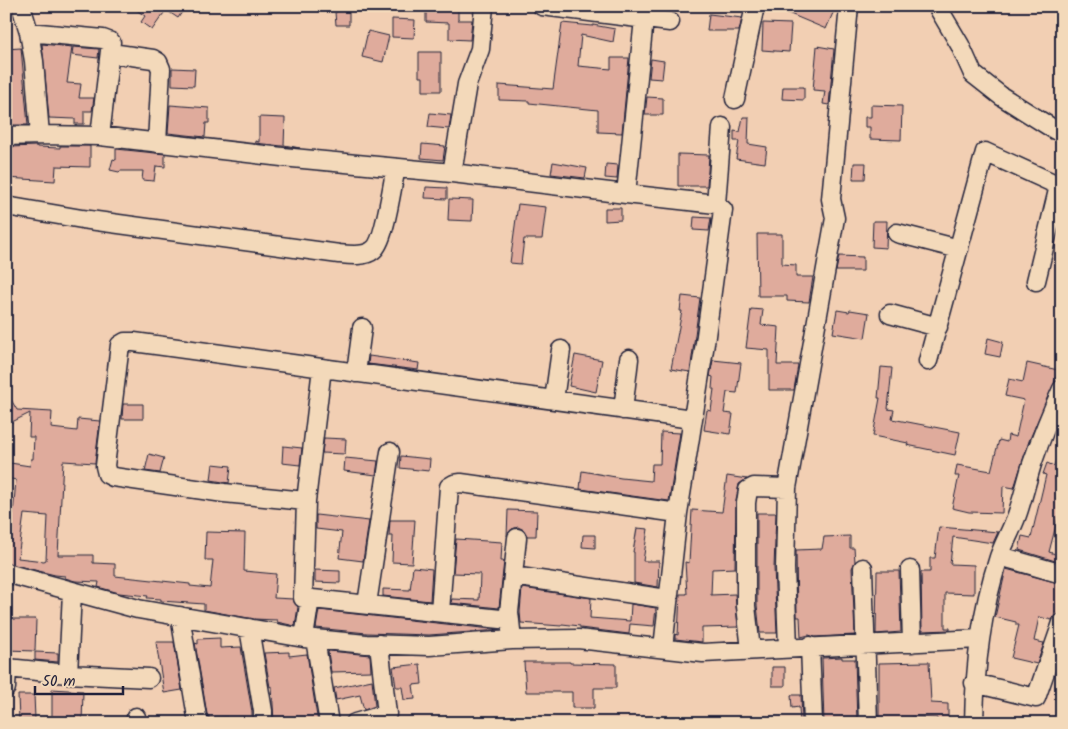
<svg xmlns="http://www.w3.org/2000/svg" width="1068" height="729" viewBox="0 0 1068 729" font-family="Kalam,sans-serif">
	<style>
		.building { fill: #dfab9c; stroke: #22223b; fill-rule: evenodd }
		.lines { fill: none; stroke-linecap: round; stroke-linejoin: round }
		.minor-casing { stroke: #22223b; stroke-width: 21 }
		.minor { stroke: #f3d9ba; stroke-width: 18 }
	</style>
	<rect width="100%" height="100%" fill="#f2cfb3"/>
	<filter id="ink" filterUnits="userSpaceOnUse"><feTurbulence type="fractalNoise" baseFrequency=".02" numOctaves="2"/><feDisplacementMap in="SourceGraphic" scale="10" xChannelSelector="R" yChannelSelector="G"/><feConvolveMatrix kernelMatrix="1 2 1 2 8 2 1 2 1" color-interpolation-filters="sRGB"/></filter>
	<g filter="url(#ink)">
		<path class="building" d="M131 6H186L178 18 166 10 152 30 141 22 145 16Z
			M337 6H349V25H336L335 12H337Z
			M630 6H665V11Z
			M771 6H836L826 29Z
			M426 8 458 9V20H472L470 40 449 39V23L426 22Z
			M709 14 742 18 739 31H707Z
			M392 19 415 20 414 38 392 37Z
			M562 23 593 26V25L615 29 613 42 581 35 578 66 611 69V58H629L622 133 598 132V110L529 103V101L499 100V85L553 89Z
			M763 23 791 24 789 52 762 50Z
			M368 31 389 36 383 62 362 57Z
			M42 44 72 47 67 83 81 84 79 98H94L92 111H84V124H75V119L49 118Z
			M817 46 834 49 829 105 823 104 825 91 813 90Z
			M73 47 99 49 98 58 72 55Z
			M21 48 28 125H8L6 80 9 79 6 49Z
			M419 52H441V91H423V77H419Z
			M651 59 664 61 662 79 649 78Z
			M172 68 195 69 194 86 172 85Z
			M783 87H804V100L782 99Z
			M647 97 663 98V115H645Z
			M170 105 209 108V123H206L205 137 168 133Z
			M871 105 902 106 901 140 870 139V127H865V117H871Z
			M430 113 451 115 449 129 428 127Z
			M259 117 285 118 284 145 300 148 255 143V141L259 142Z
			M743 117H749L748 144 767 147 765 163 736 159 739 141H734V131L740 132Z
			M422 144 445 146 443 160 421 158Z
			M37 146V147L60 148V146H90V167L56 166 55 181 6 178V150L10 151V147Z
			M116 149 165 154V167L156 166 154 181 142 180 143 171H120L119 172 110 170 113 159 116 160Z
			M678 154 709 155 707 186H678Z
			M553 162 587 168 585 178 551 174Z
			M854 163H866L865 179H853Z
			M606 164 618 165 617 179 605 178Z
			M426 187 447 188V199L425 198Z
			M449 199 473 200 472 221 448 220Z
			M518 204 546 207 542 239H524L521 264 510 263Z
			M605 208H621V220L605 221Z
			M694 217 711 218 709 231 693 230Z
			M873 221H887L886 248 872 247Z
			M757 234H782V264L796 265V277H813L809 302 787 301V296H758Z
			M839 256 863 257V271H836Z
			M682 296 700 298 690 372 671 369 682 311H680Z
			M751 309 763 310 761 325 779 327 777 365H798L794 390H769V350L746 348Z
			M837 310 849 312 850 310 869 313 865 338 833 333Z
			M988 338 1003 342 1000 357 985 354Z
			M575 355 602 360 596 392 569 386Z
			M369 356 419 363 418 370 368 364Z
			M713 360 741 363 737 393 727 392 724 413 733 414 730 434 704 430 707 410 711 411 714 389H712L713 377 710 376Z
			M1027 363 1058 370 1055 381 1029 441 1014 488 1003 486 1002 513 969 512 952 508 959 476H955L957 465 991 471 999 440 1007 442 1008 435 1016 437 1024 400 1005 396 1009 379 1023 382Z
			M881 367 892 368 888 409 894 410 892 419 960 432 955 455 907 445 908 443 873 436 880 398H878Z
			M6 391 17 410 52 412 51 428 77 431 78 419 100 421 95 463 63 461 58 555H93V563L115 564V576L190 584V586L210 588 213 560H205L206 532 245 533 244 571 276 574 274 598 293 599 298 607 295 626 277 622V620L254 619 204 610V604L161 601V599L147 598 148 596 119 593 98 587 99 582 75 581 65 578V576L55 575 6 563V513L13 514 16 480 7 478 10 463 30 466 31 459H33L34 437H29L30 413 6 425ZM24 514 48 516 46 560 44 561 18 558Z
			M123 404H143V419H122Z
			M661 432 680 433 669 501 580 489 582 471 621 478 651 481 652 464H660Z
			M324 438 346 439 345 454 322 453Z
			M283 446 302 448 300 465 282 463Z
			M1060 447H1062V502L1049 552 1062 556V563L1019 550 1022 536 1031 538 1046 475 1043 474 1047 463 1054 466Z
			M149 454 164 458 160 473 145 471Z
			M401 456 430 459 429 471 400 468Z
			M345 458 378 461 376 475 344 471Z
			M213 464 231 466 229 483 211 480Z
			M727 476 747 479 739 484 736 501 735 568 712 569 711 595 735 594 738 627 702 628V642L675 639V634L678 635 680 594H687L685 562 689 563 692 510 722 512Z
			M508 510 537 511 536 536H527L524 530 518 527 512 529 507 536Z
			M757 513H776L774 568 777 633H760L757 605Z
			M316 515 369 521 363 561 339 558 342 532 316 529Z
			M390 520H415L412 563 392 562 393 536H389Z
			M939 527 998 532 993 543 953 537 950 564 974 565V594L945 593V628H950V630L922 631 921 572H930V558H935Z
			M637 528 648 529 643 561H659L658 587 634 583V552H633Z
			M583 535H595V548L582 547Z
			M850 536V548H854L855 562 852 568 855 635 815 637 809 635 801 637 800 617H797L796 550 822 549 824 537Z
			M456 539 502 542 501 561H504L499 608 451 603 452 599 479 600 480 574 453 573Z
			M413 567 432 569 430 601 383 596V589L410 590Z
			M1006 569 1062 584 1060 593 1062 594V613L1055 615 1052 620 1039 617 1034 641 1044 643 1037 664 1011 658 1019 625H1016V622L995 617Z
			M315 570 340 571V583L315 582Z
			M877 571H899L901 632 876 634Z
			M522 588 591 598 590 618 630 621 631 604 656 608 654 626 630 624 629 634 580 628V626L562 624 561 626 521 623 520 612Z
			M319 610 500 630 429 635 367 633 316 628Z
			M6 619H36L35 651 7 650 8 630H6Z
			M220 638V648L241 647 252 712V723H227V717L210 718 207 714 195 643 198 644V639Z
			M156 642H174L182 690 164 693Z
			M329 651 370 655 371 671 331 672 328 652Z
			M35 652 58 653V662L35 660Z
			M289 652V656L307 654 318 723H274L272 686 270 687 264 653Z
			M842 657V659H855L857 723H824L822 658Z
			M524 662H570V663L616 664V688H594V708H572V692H526Z
			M929 662 931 703 948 704V723H937V718L911 717V723H879V663Z
			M420 664 422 684 413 685 415 699 404 700 402 687H396L393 667Z
			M772 667H785V686H772Z
			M372 680 375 706 364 710 360 695 336 700 334 688Z
			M52 689 83 691 82 723 52 722Z
			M18 695H34L35 719 19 720Z
			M791 695H801L802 723H800L799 707 792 708Z"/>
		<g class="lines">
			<g class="minor-casing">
				<path id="minor" d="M21 6 29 32 34 61 40 135
					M542 6 670 22
					M937 6 960 45 973 74 1001 96 1055 130 1062 132
					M644 19 626 194 716 204 723 210 705 343 678 513 663 648
					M29 32 103 39 111 42 100 136
					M111 53 153 59 158 62 161 69 157 143
					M735 99 755 6
					M6 136 40 135 100 136 282 157 452 173 467 84 480 49 484 6
					M452 173 626 194
					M716 204 722 127
					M6 206 82 219 339 254C349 255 365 257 373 250 385 242 392 184 396 168
					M897 233 959 249
					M1036 281 1059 186
					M890 314 938 327
					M928 361 985 152 1062 187
					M322 368 306 501 303 598 510 620
					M356 373 362 328
					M554 400 561 350
					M623 410 629 359
					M306 501 224 493 113 477 107 474 105 466 120 345 125 342H134L692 419
					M1000 556 1062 574
					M863 568 868 723
					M910 570 912 643
					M6 573 138 609 304 638 366 644 429 646 512 640 578 639 703 653 979 639
					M513 576 667 599
					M367 604 390 452
					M440 612 449 487 454 484 461 483 678 513
					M180 616 197 717 200 723
					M249 628 263 711V723
					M511 630 509 612 517 538
					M304 638 310 598
					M315 639 329 723
					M810 646 813 723
					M788 648 785 568 787 488 835 218 831 199 849 6
					M751 650 746 606V503L748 490 754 487 787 488
					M68 674 149 678
					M974 683 1036 698 1062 623
					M6 688 7 668 68 674 72 592
					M136 723V717
					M355 723 387 714 379 644
					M974 723C975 665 981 612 999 557 1004 543 1012 529 1017 515 1023 498 1027 480 1032 464 1041 438 1051 413 1062 389"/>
			</g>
			<use href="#minor" class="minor"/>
		</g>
	</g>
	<rect width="1068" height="729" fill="none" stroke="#f3d9ba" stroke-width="25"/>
	<rect x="12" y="12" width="1043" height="704" fill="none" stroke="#22223b" stroke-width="2" filter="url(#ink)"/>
	<path d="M35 686v8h88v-8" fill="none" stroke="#22223b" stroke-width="2.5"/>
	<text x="42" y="686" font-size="15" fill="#22223b" stroke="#f3d9ba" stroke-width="4" paint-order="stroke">50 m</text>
</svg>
